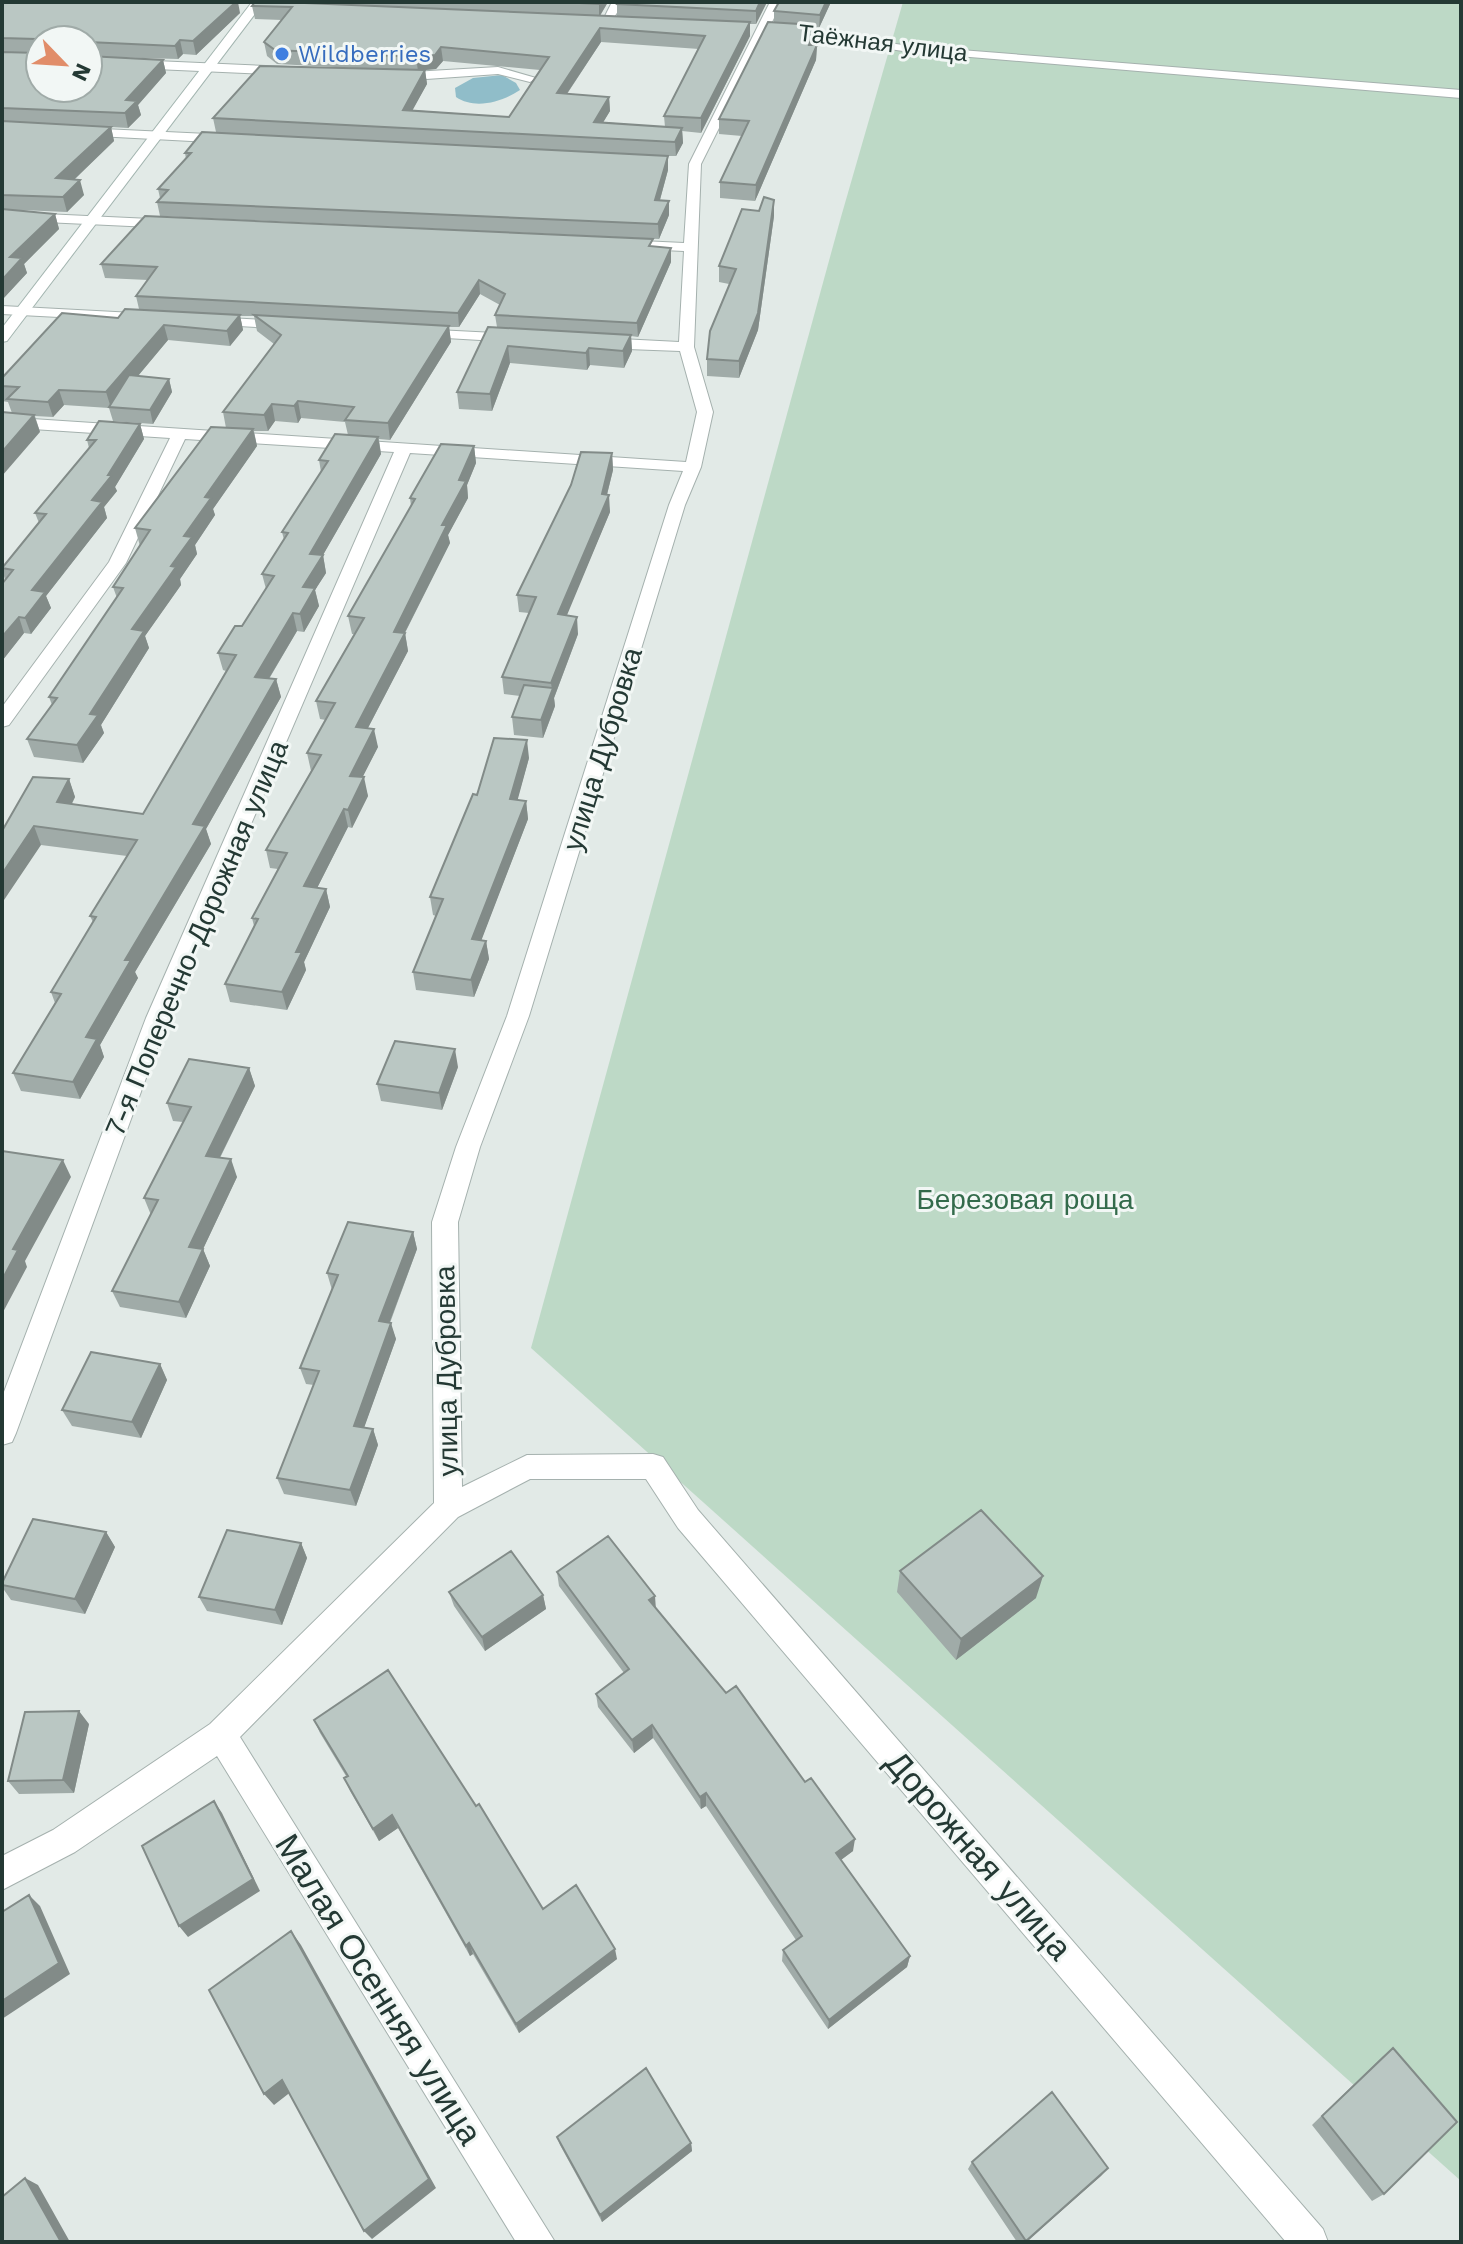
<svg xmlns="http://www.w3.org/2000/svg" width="1463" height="2244" viewBox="0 0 1463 2244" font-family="'Work Sans',sans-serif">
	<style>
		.green { fill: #bdd9c6 }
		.water { fill: #90bdc9 }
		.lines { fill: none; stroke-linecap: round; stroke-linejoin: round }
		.street-casing { stroke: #a5b1ae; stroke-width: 2 }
		.secondary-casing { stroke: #a2b4af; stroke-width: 2 }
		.street { fill: #fff; fill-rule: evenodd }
		.secondary { fill: #fff; fill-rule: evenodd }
		.wall { fill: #a0aba8; fill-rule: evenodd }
		.shaded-wall { fill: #828b88 }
		.building { fill: #bac7c3; stroke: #828b88; stroke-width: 2 }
		.shop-dot { fill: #3f7fe0; stroke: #f2f7f5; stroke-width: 3 }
		.labels { text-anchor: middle; stroke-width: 6; stroke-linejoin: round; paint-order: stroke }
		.far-street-label { font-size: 24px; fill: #243934; stroke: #f2f7f5 }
		.far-shop-label { font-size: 24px; fill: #366cbe; stroke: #f2f7f5; text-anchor: start }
		.street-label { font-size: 28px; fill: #243934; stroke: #f2f7f5 }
		.park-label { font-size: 28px; fill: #336b4b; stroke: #f2f7f5 }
		.near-street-label { font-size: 34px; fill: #243934; stroke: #f2f7f5 }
	</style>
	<rect width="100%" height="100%" fill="#e2eae7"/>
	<path class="green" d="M903 2H1461V2181L531 1348 841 217Z"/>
	<path class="water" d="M502 75 516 83 520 90C502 102 475 110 456 97L455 88 473 78Z"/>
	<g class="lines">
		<g class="street-casing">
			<path id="street" d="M612 2H624L607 28H599Z
				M770 2H782L701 164 694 347 713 412 701 467 685 505 529 1016 480 1147 458 1222 462 1487 527 1455 653 1454 663 1457 698 1510 1323 2229 1328 2242H1286L678 1528 646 1479H530L458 1517 240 1737 555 2242H516L217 1756 75 1852 2 1890V1856L53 1830 210 1724 434 1503 432 1222 456 1147 507 1016 669 505 683 471 410 453 168 1018 16 1433 12 1442 2 1445V1397L146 1018 394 452 185 439 126 563 9 725 2 727V707L109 562 170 438 2 427V417L686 462 697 412 680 351 601 348 593 343 601 338 679 342 684 251 620 248 613 244 620 240 684 243 689 164Z
				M783 28 910 46 1461 90V98L910 52 779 33Z
				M88 58 290 67 296 71 290 75 88 66Z
				M498 67 536 78 530 82 498 74 412 80 389 77 395 73Z
				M82 128 229 135 235 139 229 143 78 135V129Z
				M2 212 172 220 179 224 172 228 2 220Z
				M2 306 153 314 160 318 153 322 2 314Z
				M209 317 288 321 295 325 288 329 204 324 202 321Z
				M417 329 516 334 523 338 516 342 412 336 410 333Z"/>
		</g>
		<g class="secondary-casing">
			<path id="secondary" d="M252 2H264L7 341 2 342V328Z"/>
		</g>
		<use href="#street" class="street"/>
		<use href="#secondary" class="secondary"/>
	</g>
	<path class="wall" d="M2 2 240 13 196 55 183 54 178 59 109 57 163 60 166 73 138 105 141 115 128 128 111 127 114 141 74 180 84 195 67 212 20 210 55 214 59 229 24 264 27 273 2 300ZM40 40H88V88Z
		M255 2H608L600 16 617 17V4L618 2H767L756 24H750V36L701 133 682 131 683 143 676 156H668V170L660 200 669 215 659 239 160 216 157 202 160 198 158 189 186 159 185 153 216 132 213 118 355 68 277 64 267 56 264 42 282 20 255 19 252 6ZM601 42 699 49 664 116 665 127 603 122 610 111 609 97 567 94ZM443 61 540 70 509 117 412 110 427 84 425 70 436 69Z
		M831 2 819 28H815L814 39 813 45H817L816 60 755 201 720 198V182L742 136 719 134V119L774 23V11Z
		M774 216 758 330 739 378 707 376V359L729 284 719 282V266Z
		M653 247 671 262 638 337 631 336 632 351 624 368 590 365 587 370 510 363 492 411 459 409 457 392 497 327 495 315 500 305 480 294 459 327H449L451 342 390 440 379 439 381 454 323 555 326 573 315 590 319 606 304 632 297 631 269 679H276L281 697 206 829 211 844 135 972 138 978 100 1045 104 1057 80 1099 21 1091 13 1073 55 1003 51 992 93 922 90 916 127 856 41 845 2 831 69 779 75 797 72 804 143 814 226 671 223 670 218 653 242 626 266 589 262 574 284 540 282 532 321 472 319 460 348 435 345 422 301 418 298 423 275 421 268 431H254L257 446 213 509 215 515 195 545 197 554 180 579 181 585 145 636 149 648 101 725 104 733 83 763 34 757 27 739 52 705 49 697 117 598 113 587 140 546 135 528 226 428 223 412 274 344 257 331 254 316H240L243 330 230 346 168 340 138 376 169 379 172 392 153 424 113 421 109 408 64 405 53 417 35 416 40 432 12 413 8 402 2 401V378L118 318 139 309 136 296 148 280 105 278 101 264Z
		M140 424 144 439 115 487 117 491 104 507 107 518 46 596 51 608 31 634 24 633 2 661 5 580 2 568 39 523 35 513 89 448 87 440Z
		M474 446 476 463 467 485 468 498 448 535 450 543 405 633 408 651 368 728 378 747 362 777 368 796 352 828 348 827 317 888 326 889 330 907 304 962 306 970 287 1010 230 1002 225 984 254 926 252 918 278 869 270 868 266 850 311 771 307 753 326 720 320 719 316 701 354 634H352L348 616 411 506 410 498Z
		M612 453 613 470 607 495 610 512 566 615 578 634 554 698 555 706 543 738 514 735 512 717 520 696 504 694 502 677 529 613 519 612 517 595Z
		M529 758 517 800 526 801 528 819 481 940 486 941 489 959 474 997 416 990 413 972 436 916 433 915 430 897 477 795Z
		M458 1067 442 1110 381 1101 377 1084Z
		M249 1068 255 1086 220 1158 237 1177 203 1249 210 1266 186 1318 120 1307 112 1291 151 1215 144 1198 183 1122 173 1121 167 1103Z
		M413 1232 417 1249 390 1323 396 1339 364 1427 373 1429 378 1445 356 1506 284 1494 277 1478 314 1385 306 1384 300 1368 332 1290 327 1273Z
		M160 1364 167 1380 141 1438 72 1426 62 1410Z
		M106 1532 115 1547 85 1614 11 1600 2 1587V1583Z
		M301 1543 307 1558 282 1625 207 1611 199 1597Z
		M900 1571 1036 1598 956 1660 897 1592Z
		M557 1572 656 1609 853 1851 841 1860 910 1956 907 1967 828 2029 782 1961 783 1950 796 1940 706 1806 701 1809 653 1738 634 1753 598 1707 596 1694 624 1673 559 1586Z
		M449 1592 543 1595 546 1609 485 1651 454 1606Z
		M314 1720 543 1909 617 1959 519 2033 473 1954 470 1956 398 1828 379 1841 350 1791 344 1778 346 1776 320 1733Z
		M89 1724 74 1793 19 1794 8 1781Z
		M1393 2048 1384 2194 1372 2201 1312 2125 1382 2057Z
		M557 2137 691 2143 692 2151 602 2222 560 2145Z
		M972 2162 1108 2168 1027 2242H1017L968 2169Z"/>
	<path class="shaded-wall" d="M236 2H238L240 13 196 55 193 41Z
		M600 2H608L599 17V4Z
		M760 2H767L756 24V11Z
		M826 2H831L819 28 820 15Z
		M750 22V36L701 133V118Z
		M815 25 814 39 808 60 809 45Z
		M600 28 601 42 558 107 557 93Z
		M180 40 183 54 178 59 175 46Z
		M817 45 816 60 755 201 756 185Z
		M441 47 443 61 436 69 425 70 427 84 405 124 403 110 418 71 416 57Z
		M163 60 166 73 138 105 141 115 128 128 125 113 126 100Z
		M609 97 610 111 595 136 594 122Z
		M111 127 114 141 60 193 56 178Z
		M682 128 683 143 676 156 675 142Z
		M668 156V170L656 214 655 200Z
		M80 180 84 195 67 212 63 197Z
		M774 200V216L758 330 739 378V361Z
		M669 201V215L659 239 658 224Z
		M55 214 59 229 24 264 27 273 2 300V280L10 257Z
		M671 248V262L638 337 637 323Z
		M479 280 480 294 459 327 458 313Z
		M240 315 243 330 230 346 227 331Z
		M164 325 168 340 111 408 106 392Z
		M449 326 451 342 390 440 388 423Z
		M631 335 632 351 624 368 623 351Z
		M508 346 510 363 492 411 490 394Z
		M589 348 590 365 587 370 586 353Z
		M169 379 172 392 153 424 150 410Z
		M59 390 64 405 53 417 48 402Z
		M298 401 301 418 298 423 294 406Z
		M272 404 275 421 268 431 264 415Z
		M34 415 40 432 2 476V452Z
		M140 424 144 439 115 487 117 491 104 507 107 518 46 596 51 608 31 634 25 618 32 590 108 475Z
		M253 429 257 446 213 509 215 515 195 545 197 554 180 579 181 585 145 636 149 648 101 725 104 733 83 763 77 745 90 714 132 629 171 566 184 536 205 497Z
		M378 437 381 454 323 555 326 573 315 590 319 606 304 632 300 614 303 587 310 554Z
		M474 446 476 463 467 485 468 498 448 535 450 543 398 646 405 633 408 651 359 745 356 727 394 632 442 525 459 480Z
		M612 453 613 470 604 506 609 495 610 512 560 632 558 614 602 494Z
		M293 613 297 631 259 695 255 677Z
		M19 617 24 633 2 661V637Z
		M577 617 578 634 554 698 555 706 543 738 541 720 552 690 551 683Z
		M276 679 281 697 206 829 211 844 135 972 138 978 100 1045 104 1057 80 1099 73 1082 86 1037 193 824Z
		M374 729 378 747 354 794 350 776Z
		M527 740 529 758 513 817 510 799Z
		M364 777 368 796 352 828 348 810Z
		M69 779 75 797 63 820 57 802Z
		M526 801 528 819 475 957 472 939Z
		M344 809 348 827 309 904 304 886Z
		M34 826 41 845 2 903V874Z
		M326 889 330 907 304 962 306 970 287 1010 282 992 296 952Z
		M486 941 489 959 474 997 471 980Z
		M455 1049 458 1067 442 1110 439 1093Z
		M249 1068 255 1086 212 1173 206 1156Z
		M231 1159 237 1177 196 1264 189 1247Z
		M63 1160 71 1177 25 1261 27 1267 2 1314V1280L13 1249Z
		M413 1232 417 1249 384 1337 379 1321Z
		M203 1249 210 1266 186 1318 179 1302Z
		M391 1323 396 1339 359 1442 354 1426Z
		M160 1364 167 1380 141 1438 132 1422Z
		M373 1429 378 1445 356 1506 350 1490Z
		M106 1532 115 1547 85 1614 75 1599Z
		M301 1543 307 1558 282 1625 275 1610Z
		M1043 1576 1036 1598 956 1660 961 1639Z
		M543 1595 546 1609 485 1651 482 1637Z
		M655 1596 656 1610 649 1600Z
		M79 1711 89 1724 74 1793 63 1780Z
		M652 1725 653 1738 634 1753 632 1740Z
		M706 1793V1806L701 1809 700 1797Z
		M214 1801 222 1813 260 1891 188 1937 179 1926Z
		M392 1815 398 1828 379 1841 373 1829Z
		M855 1839 853 1851 834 1865 836 1853Z
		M29 1895 40 1906 70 1974 2 2019V2001Z
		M291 1931 301 1945 436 2188 372 2239 364 2231Z
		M469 1943 473 1954 470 1956 466 1946Z
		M615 1949 617 1959 519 2033 516 2024Z
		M910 1956 907 1967 828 2029 829 2020Z
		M282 2080 292 2091 274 2105 264 2094Z
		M691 2143 692 2151 602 2222 600 2215Z
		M1108 2168 1101 2176 1026 2242V2241Z
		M25 2178 38 2185 70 2242H61Z"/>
	<path class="building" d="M2 2H236L193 41 180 40 175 46 88 42V40H40V88H88V56L163 60 126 100 137 101 125 113 2 108V52L38 53 36 39 2 38Z
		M255 2H281L750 22 701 118 664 116 705 36 600 28 557 93 609 97 594 122 682 128 675 142 213 118 260 66 425 70 403 110 509 117 549 57 441 47 435 55 416 57 275 50 264 42 292 7 252 6Z
		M559 2H600L599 4Z
		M618 2H760L756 11 617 4Z
		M779 2H826L820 15 774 11Z
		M768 22 815 25 809 45H817L756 185 720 182 749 121 719 119Z
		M2 121 111 127 56 178 80 180 63 197 2 195Z
		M202 132 668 156 655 200 669 201 658 224 157 202 168 190 158 189 191 153H185Z
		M764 197 774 200 758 313 739 361 707 359 710 331 736 269 719 266 742 209 759 211Z
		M2 209 55 214 10 257 22 258 2 280Z
		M145 216 653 239 649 246 671 248 637 323 495 315 505 294 479 280 458 313 136 296 157 267 101 264Z
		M125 309 240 315 227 331 164 325 106 392 59 390 48 402 7 399 19 387 2 386V378L62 313 118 318Z
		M254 315 449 326 388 423 345 420 354 407 298 401 294 406 272 404 264 415 223 412 281 335Z
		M488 327 631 335 623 351 589 348 586 353 508 346 490 394 457 392Z
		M129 375 169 379 150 410 109 407Z
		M2 412 34 415 2 452Z
		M99 421 140 424 108 475H112L92 500 102 502 32 590 45 592 25 618 19 617 2 637V584L13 570 2 568 46 514 35 513 96 440H87Z
		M211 427 253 429 205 497 211 498 184 536 192 537 171 566 176 567 132 629 144 631 90 714 98 715 77 745 27 739 57 698 49 697 123 588 113 587 150 530 135 528Z
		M335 434 378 437 310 554 323 555 303 587 315 588 300 614 293 613 255 677 276 679 193 824 205 826 125 960H131L86 1037 97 1039 73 1082 13 1073 61 994 51 992 96 917 90 916 137 840 34 826 2 874V831L33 777 69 779 57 802 143 814 236 655 218 653 235 626H242L274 576 262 574 288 533 282 532 328 461 319 460Z
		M441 444 474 446 459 480 466 481 442 525H447L394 632 405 633 356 727 374 729 350 776 364 777 348 810 344 809 304 886 326 889 296 952H302L282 992 225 984 258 919 252 918 287 853 266 850 321 755 307 753 335 703 316 701 364 618 348 616 415 499 410 498Z
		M581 452 612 453 602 494 609 495 558 614 577 617 551 683 502 677 536 597 517 595 571 485Z
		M524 685 553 688 541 720 512 717Z
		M494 738 527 740 510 799 526 801 472 939 486 941 471 980 413 972 443 899 430 897 473 794 477 795Z
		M395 1041 455 1049 439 1093 377 1084Z
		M189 1059 249 1068 206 1156 231 1159 189 1247 203 1249 179 1302 112 1291 158 1200 144 1198 191 1107 167 1103Z
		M2 1151 63 1160 13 1249 18 1250 2 1280Z
		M348 1222 413 1232 379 1321 391 1323 354 1426 373 1429 350 1490 277 1478 319 1371 300 1368 338 1275 327 1273Z
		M91 1352 160 1364 132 1422 62 1410Z
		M981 1510 1043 1576 961 1639 900 1571Z
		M33 1519 106 1532 75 1599 2 1585V1583Z
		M227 1530 301 1543 275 1610 199 1597Z
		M608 1536 655 1596 649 1600 726 1693 736 1686 805 1782 811 1778 855 1839 836 1853 910 1956 829 2020 783 1950 802 1936 706 1793 700 1797 652 1725 632 1740 596 1694 629 1669 557 1572Z
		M511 1551 543 1595 482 1637 449 1592Z
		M388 1670 476 1806 479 1804 543 1909 576 1885 615 1949 516 2024 469 1943 466 1946 392 1815 373 1829 344 1778 348 1776 314 1720Z
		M79 1711 63 1780 8 1781 25 1712Z
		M214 1801 253 1879 179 1926 142 1846Z
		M29 1895 59 1963 2 2001V1912Z
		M291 1931 429 2179 364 2231 282 2080 264 2094 209 1990Z
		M1393 2048 1457 2122 1384 2194 1322 2116Z
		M646 2068 691 2143 600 2215 557 2137Z
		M1052 2092 1108 2168 1026 2241 972 2162Z
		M25 2178 61 2242H2V2197Z"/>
	<circle class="shop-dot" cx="282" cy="54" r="8"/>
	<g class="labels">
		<g class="far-street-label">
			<text transform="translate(883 43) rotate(7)" y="8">Таёжная улица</text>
		</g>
		<g class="far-shop-label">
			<text x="298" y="62">Wildberries</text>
		</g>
		<g class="street-label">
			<text transform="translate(602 749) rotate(-73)" y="10">улица Дубровка</text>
			<text transform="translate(196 938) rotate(-67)" y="10">7-я Поперечно-Дорожная улица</text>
			<text transform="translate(446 1371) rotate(-91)" y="10">улица Дубровка</text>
		</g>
		<g class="park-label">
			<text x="1025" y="1209">Березовая роща</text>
		</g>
		<g class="near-street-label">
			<text transform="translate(979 1855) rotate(49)" y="12">Дорожная улица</text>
			<text transform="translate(379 1989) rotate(58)" y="12">Малая Осенняя улица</text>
		</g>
	</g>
	<rect width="1463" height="2244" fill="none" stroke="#243934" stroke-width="8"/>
	<g transform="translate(64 64) rotate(115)"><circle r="38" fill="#f2f7f5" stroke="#a0aba8" stroke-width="2"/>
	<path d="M0-6L14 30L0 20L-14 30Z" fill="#e18d69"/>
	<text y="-12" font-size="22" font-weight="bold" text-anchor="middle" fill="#243934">N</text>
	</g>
</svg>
